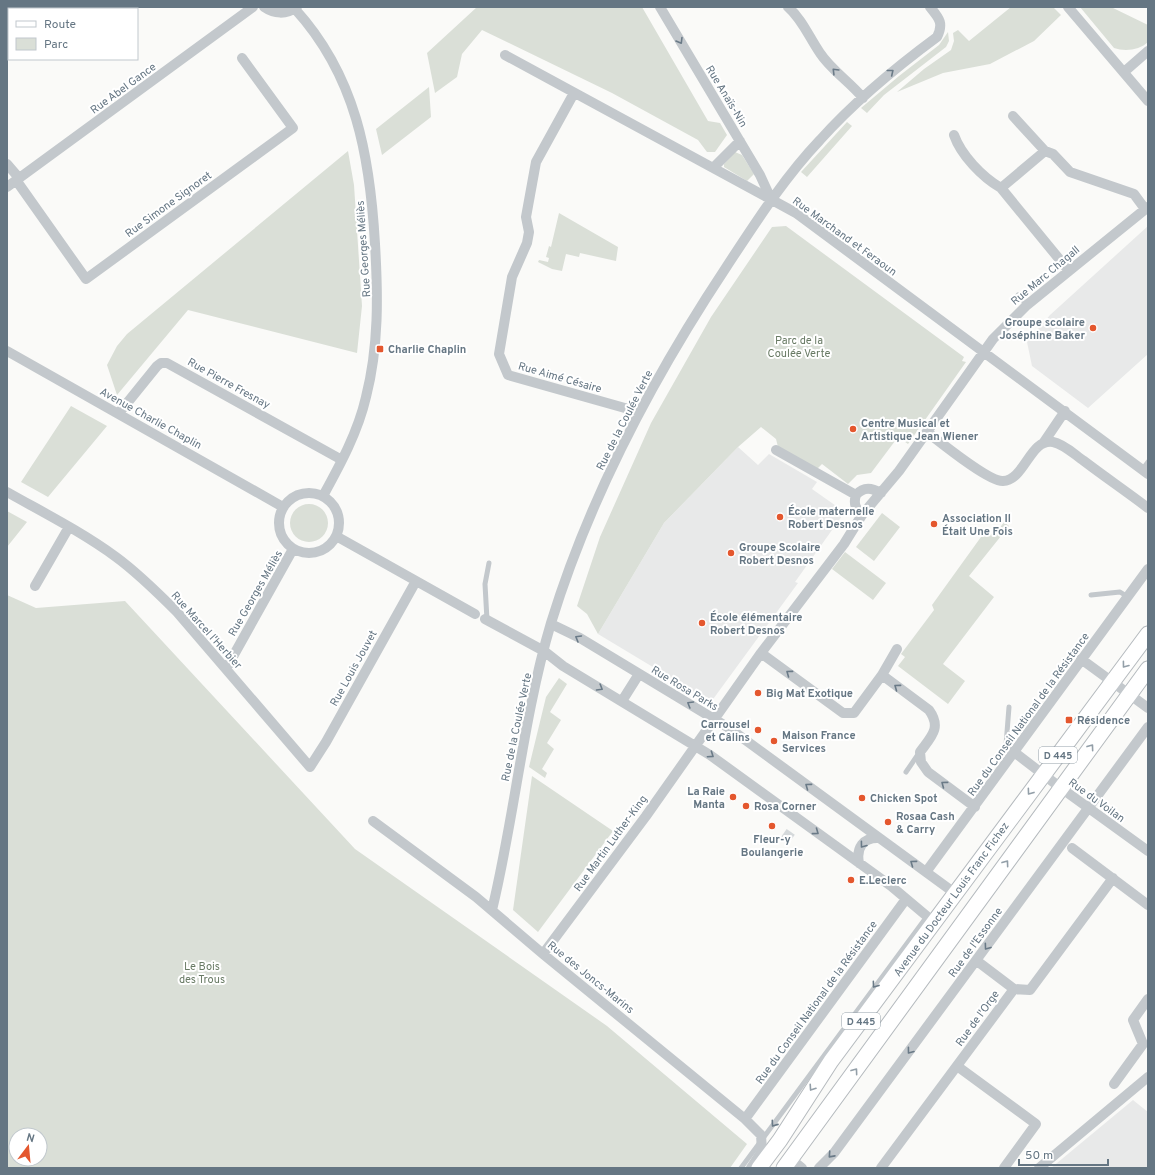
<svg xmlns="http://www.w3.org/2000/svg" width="1155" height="1175" viewBox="0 0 1155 1175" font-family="Overpass,sans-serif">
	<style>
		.built { fill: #e8e9e9 }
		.green { fill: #dadfd7; fill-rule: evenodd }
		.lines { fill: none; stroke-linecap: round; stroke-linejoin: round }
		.street-tunnel { stroke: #d5d9db; stroke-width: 10; stroke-dasharray: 10 5; stroke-linecap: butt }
		.primary-casing { stroke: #b5babe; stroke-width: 17 }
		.lane { stroke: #c3c8cc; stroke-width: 5 }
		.street { stroke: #c3c8cc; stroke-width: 10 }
		.primary { stroke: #fff; stroke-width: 15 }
		.oneway { stroke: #6a7a87 }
		.oneway2 { stroke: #939fa8 }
		.poi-dot { fill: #e4572e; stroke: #fff; stroke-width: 1.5 }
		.labels { text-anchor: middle; stroke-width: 4; stroke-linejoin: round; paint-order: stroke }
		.shield { fill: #fff; stroke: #939fa8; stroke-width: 1 }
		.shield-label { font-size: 10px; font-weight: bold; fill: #657683 }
		.street-label { font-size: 11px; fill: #657683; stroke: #fff }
		.poi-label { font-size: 11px; font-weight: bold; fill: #657683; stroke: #fff; text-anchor: start }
		.park-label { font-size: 11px; fill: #687a64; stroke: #fff }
	</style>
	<rect width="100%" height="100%" fill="#fafaf8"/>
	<path class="built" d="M1148 226V354L1088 408 1032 366 1027 342 1050 315Z
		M738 447 758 465 769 454 817 482 812 489 839 508 842 516 795 582 798 583 711 702 598 634 664 523Z
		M1133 1100 1148 1112V1168H1051Z"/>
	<path class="green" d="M477 7H642L708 121 720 123 727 135 715 152H707L698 140 612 93 482 30 462 54 457 77 435 93 427 53Z
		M1011 7H1053L1061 15 1034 41 990 64 943 73 897 92 924 69 951 50 954 41 953 33 958 30 969 41Z
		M1080 7H1111L1148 25V42C1140 50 1125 52 1114 48Z
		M948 32 949 41 946 47 884 95 867 113 861 108 899 76 939 45Z
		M429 87 431 117 382 155 376 129Z
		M847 122 852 126 807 177 801 172Z
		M348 151 354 185 362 306 357 353 188 310 117 395 107 365 117 346 127 334Z
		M735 152 742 155 754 174 747 181 724 167V164Z
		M559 213 618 247 616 261 580 253 579 257 566 254 562 271 552 269 538 262 539 260 548 262 549 258 546 257 549 246 551 247Z
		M786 226 964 357 962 361 966 362 908 444 898 437 871 473 857 475 848 484 822 464 816 470 778 447 776 439 761 427 738 447 664 523 598 634 587 614 577 606 600 537 651 423 711 317 772 227Z
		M71 406 107 426 48 497 21 482Z
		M290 523a19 19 0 1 1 38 0a19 19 0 1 1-38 0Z
		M7 511 27 522 7 547Z
		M882 513 900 527 874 561 856 547Z
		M1004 522 1009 526 969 576 994 597 943 664 965 681 948 704 898 666 905 657 901 654 934 610 932 605 986 530 994 536Z
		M845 552 886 583 873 600 832 569Z
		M7 595 36 608 125 601 355 849 607 1026 747 1144 730 1168H7ZM16 1135H40V1159H16Z
		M559 678 567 684 550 712 561 720 547 743 554 749 542 769 547 773 545 778 529 767 546 697Z
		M532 776 613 831 538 932 513 910Z"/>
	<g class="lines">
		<path class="street-tunnel" d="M785 840 792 830"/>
		<g class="primary-casing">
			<path id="primary" d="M759 1168 780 1140 831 1061 1148 634
				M784 1168 1148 669"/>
		</g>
		<path class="lane" d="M1018 295 1027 305
			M1142 470 1148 462
			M1091 595 1120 592 1128 597
			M487 620 485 584 489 563
			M1009 707 1006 745 1014 752
			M906 772 919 753
			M741 1168 928 915"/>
		<path class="street" d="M264 7C274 14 286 15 297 7
			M660 7 760 175 771 199
			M788 7C802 19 809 37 820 53 831 70 850 82 863 98
			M1068 7 1148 101
			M295 9C356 76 370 156 375 244 378 295 379 346 366 397 358 432 340 465 323 496
			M505 55 796 213 1148 474
			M1124 72 1148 51
			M574 93 536 162 526 217 529 232 527 243 512 277 499 354 508 375 639 412
			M1013 116 1045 151 1053 154 1070 172 1134 194 1145 209
			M954 135C961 155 982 177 1001 188L1069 271
			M7 164 19 178
			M713 168 740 141
			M16 180 86 279 293 128 242 58
			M7 187 253 7
			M1001 188 1045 151
			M7 351 283 507
			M119 413 157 366 161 363H167L342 460
			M927 432C940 442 989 482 1003 481 1025 480 1030 438 1053 442 1064 444 1075 455 1084 461 1105 477 1127 492 1148 508
			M1044 442 1065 411
			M776 450 856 495C864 486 872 488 881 493
			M7 492C44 513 82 532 116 557 138 573 158 593 177 612L310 767 326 742 416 581
			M279 523a30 30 0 1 1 60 0a30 30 0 1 1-60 0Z
			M856 495C853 504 856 509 862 515
			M336 536 475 614
			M35 586 69 527
			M485 619 544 651 563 666 710 755 891 886 935 923
			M551 624 580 638 729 728 956 894
			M761 653 843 713H854L882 675 929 710C942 728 931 737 920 752L921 762 928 772 975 807
			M1081 659 1148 708
			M226 669 293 549
			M882 675 897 649
			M622 701 639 674
			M1014 752 1061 788 1148 851
			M373 821 476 897 543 954 745 1119 761 1135 762 1151 751 1168
			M1072 848 1148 905
			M859 863C856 848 863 837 879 838
			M926 872 1148 569
			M492 910C515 815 523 717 551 623 590 496 654 376 727 266 756 222 784 178 820 140 855 101 895 68 937 37 944 23 939 18 930 7
			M543 954 646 816 761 653 844 544 862 515 899 471 993 339 1027 305 1148 207
			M977 961 1014 989
			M957 1066 1036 1124 1004 1168
			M1114 1084 1143 1044 1133 1020 1148 999
			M745 1119 906 899
			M791 1159 802 1168
			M819 1168 834 1153 1148 727
			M881 1168 1014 989 1030 990 1113 878
			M1039 1168 1148 1077"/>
		<use href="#primary" class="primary"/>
	</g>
	<defs><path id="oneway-chevron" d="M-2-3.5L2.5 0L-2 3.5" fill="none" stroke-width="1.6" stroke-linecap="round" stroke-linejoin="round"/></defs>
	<g class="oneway">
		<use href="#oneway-chevron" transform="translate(680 41) rotate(59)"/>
		<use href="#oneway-chevron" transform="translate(835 71) rotate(-135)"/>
		<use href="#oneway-chevron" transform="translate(891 72) rotate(-39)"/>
		<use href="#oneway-chevron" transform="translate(578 638) rotate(-150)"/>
		<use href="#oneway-chevron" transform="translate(789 673) rotate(-144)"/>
		<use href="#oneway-chevron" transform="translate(897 687) rotate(-144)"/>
		<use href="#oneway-chevron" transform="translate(600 688) rotate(31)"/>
		<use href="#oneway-chevron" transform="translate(690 704) rotate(-149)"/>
		<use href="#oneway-chevron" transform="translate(711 755) rotate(34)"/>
		<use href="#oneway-chevron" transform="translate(944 784) rotate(-143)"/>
		<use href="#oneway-chevron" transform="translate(808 786) rotate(-144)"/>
		<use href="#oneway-chevron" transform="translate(816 832) rotate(36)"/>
		<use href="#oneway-chevron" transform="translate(863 845) rotate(127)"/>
		<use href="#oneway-chevron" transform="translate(913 863) rotate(-144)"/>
		<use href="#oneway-chevron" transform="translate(987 947) rotate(126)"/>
		<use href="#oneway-chevron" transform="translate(875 985) rotate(126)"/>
		<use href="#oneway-chevron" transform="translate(910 1051) rotate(127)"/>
		<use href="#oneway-chevron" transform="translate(774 1124) rotate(125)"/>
		<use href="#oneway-chevron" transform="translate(831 1155) rotate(132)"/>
	</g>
	<g class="oneway2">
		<use href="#oneway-chevron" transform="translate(1125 665) rotate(127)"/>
		<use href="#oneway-chevron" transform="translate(1091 747) rotate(-54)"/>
		<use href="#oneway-chevron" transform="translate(1030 792) rotate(126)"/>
		<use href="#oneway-chevron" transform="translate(1006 863) rotate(-54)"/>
		<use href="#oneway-chevron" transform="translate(855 1071) rotate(-54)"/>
		<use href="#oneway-chevron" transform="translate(812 1088) rotate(124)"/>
	</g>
	<g class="poi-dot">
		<circle cx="1093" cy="328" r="4"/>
		<rect x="376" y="345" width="8" height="8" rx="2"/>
		<circle cx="853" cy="429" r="4"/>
		<circle cx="780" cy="517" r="4"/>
		<circle cx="934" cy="524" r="4"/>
		<circle cx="731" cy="553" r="4"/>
		<circle cx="702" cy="623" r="4"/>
		<circle cx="758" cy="693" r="4"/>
		<rect x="1065" y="716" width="8" height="8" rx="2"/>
		<circle cx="758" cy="730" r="4"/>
		<circle cx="774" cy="741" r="4"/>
		<circle cx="733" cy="797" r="4"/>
		<circle cx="862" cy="798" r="4"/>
		<circle cx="746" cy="806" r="4"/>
		<circle cx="888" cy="822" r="4"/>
		<circle cx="772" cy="826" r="4"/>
		<circle cx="851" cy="880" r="4"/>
	</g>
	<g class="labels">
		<g class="shield">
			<rect x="1039" y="747" width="38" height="16" rx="3"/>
			<rect x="842" y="1013" width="38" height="16" rx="3"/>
		</g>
		<g class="shield-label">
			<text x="1058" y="759">D 445</text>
			<text x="861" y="1025">D 445</text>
		</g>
		<g class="street-label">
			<text transform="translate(123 88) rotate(-36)" y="4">Rue Abel Gance</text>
			<text transform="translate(727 96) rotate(59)" y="4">Rue Anaïs-Nin</text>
			<text transform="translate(168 204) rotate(-36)" y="4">Rue Simone Signoret</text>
			<text transform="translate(845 236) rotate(36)" y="4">Rue Marchand et Feraoun</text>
			<text transform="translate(363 249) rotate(-94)" y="4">Rue Georges Méliès</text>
			<text transform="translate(1045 275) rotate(-40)" y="4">Rue Marc Chagall</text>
			<text transform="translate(560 377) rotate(16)" y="4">Rue Aimé Césaire</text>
			<text transform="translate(229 383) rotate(29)" y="4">Rue Pierre Fresnay</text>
			<text transform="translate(151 418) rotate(29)" y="4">Avenue Charlie Chaplin</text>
			<text transform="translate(624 420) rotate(-63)" y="4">Rue de la Coulée Verte</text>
			<text transform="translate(255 593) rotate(-60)" y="4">Rue Georges Méliès</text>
			<text transform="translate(207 630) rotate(48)" y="4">Rue Marcel l'Herbier</text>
			<text transform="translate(353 668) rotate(-61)" y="4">Rue Louis Jouvet</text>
			<text transform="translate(685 688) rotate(31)" y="4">Rue Rosa Parks</text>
			<text transform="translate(1028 714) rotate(-54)" y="4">Rue du Conseil National de la Résistance</text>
			<text transform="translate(516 727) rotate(-78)" y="4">Rue de la Coulée Verte</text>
			<text transform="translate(1097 800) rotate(36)" y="4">Rue du Voilan</text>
			<text transform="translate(610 843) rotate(-54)" y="4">Rue Martin Luther-King</text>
			<text transform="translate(951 899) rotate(-54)" y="4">Avenue du Docteur Louis Franc Fichez</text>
			<text transform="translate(975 942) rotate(-54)" y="4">Rue de l'Essonne</text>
			<text transform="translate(591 977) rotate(39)" y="4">Rue des Joncs-Marins</text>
			<text transform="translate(816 1002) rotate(-54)" y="4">Rue du Conseil National de la Résistance</text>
			<text transform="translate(977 1018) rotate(-54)" y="4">Rue de l'Orge</text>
		</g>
		<g class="poi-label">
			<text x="1085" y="326" text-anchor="end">Groupe scolaire<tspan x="1085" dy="13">Joséphine Baker</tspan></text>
			<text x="388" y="353">Charlie Chaplin</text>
			<text x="861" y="427">Centre Musical et<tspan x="861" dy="13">Artistique Jean Wiener</tspan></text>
			<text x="788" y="515">École maternelle<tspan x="788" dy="13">Robert Desnos</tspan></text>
			<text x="942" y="522">Association Il<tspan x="942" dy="13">Était Une Fois</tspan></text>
			<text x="739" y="551">Groupe Scolaire<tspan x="739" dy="13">Robert Desnos</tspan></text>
			<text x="710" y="621">École élémentaire<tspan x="710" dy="13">Robert Desnos</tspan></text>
			<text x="766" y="697">Big Mat Exotique</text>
			<text x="1077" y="724">Résidence</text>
			<text x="750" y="728" text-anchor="end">Carrousel<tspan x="750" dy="13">et Câlins</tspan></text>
			<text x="782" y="739">Maison France<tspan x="782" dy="13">Services</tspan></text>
			<text x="725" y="795" text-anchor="end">La Raie<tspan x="725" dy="13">Manta</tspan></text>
			<text x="870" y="802">Chicken Spot</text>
			<text x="754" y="810">Rosa Corner</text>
			<text x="896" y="820">Rosaa Cash<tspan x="896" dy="13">&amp; Carry</tspan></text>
			<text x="772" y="843" text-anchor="middle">Fleur-y<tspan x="772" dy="13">Boulangerie</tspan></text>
			<text x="859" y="884">E.Leclerc</text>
		</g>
		<g class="park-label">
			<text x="799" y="344">Parc de la<tspan x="799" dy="13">Coulée Verte</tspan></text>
			<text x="202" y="970">Le Bois<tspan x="202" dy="13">des Trous</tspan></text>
		</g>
	</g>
	<rect width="1155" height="1175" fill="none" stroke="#657683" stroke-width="16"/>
	<rect x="8" y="8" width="130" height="52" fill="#ffffff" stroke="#c1c8cd"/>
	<rect x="16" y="21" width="20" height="6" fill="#ffffff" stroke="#c1c8cd"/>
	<text x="44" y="28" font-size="12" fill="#657683">Route</text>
	<rect x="16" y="38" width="20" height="12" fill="#dadfd7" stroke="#c1c8cd"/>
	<text x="44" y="48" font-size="12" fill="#657683">Parc</text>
	<g transform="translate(28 1147) rotate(16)"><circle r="19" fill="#ffffff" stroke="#c1c8cd"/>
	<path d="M0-3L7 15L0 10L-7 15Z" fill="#e4572e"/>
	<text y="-6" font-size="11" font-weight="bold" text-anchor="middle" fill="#657683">N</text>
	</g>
	<path d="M1019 1159v6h89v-6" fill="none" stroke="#657683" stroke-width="2"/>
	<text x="1025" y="1159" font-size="12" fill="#657683" stroke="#ffffff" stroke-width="3" paint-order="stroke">50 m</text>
</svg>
